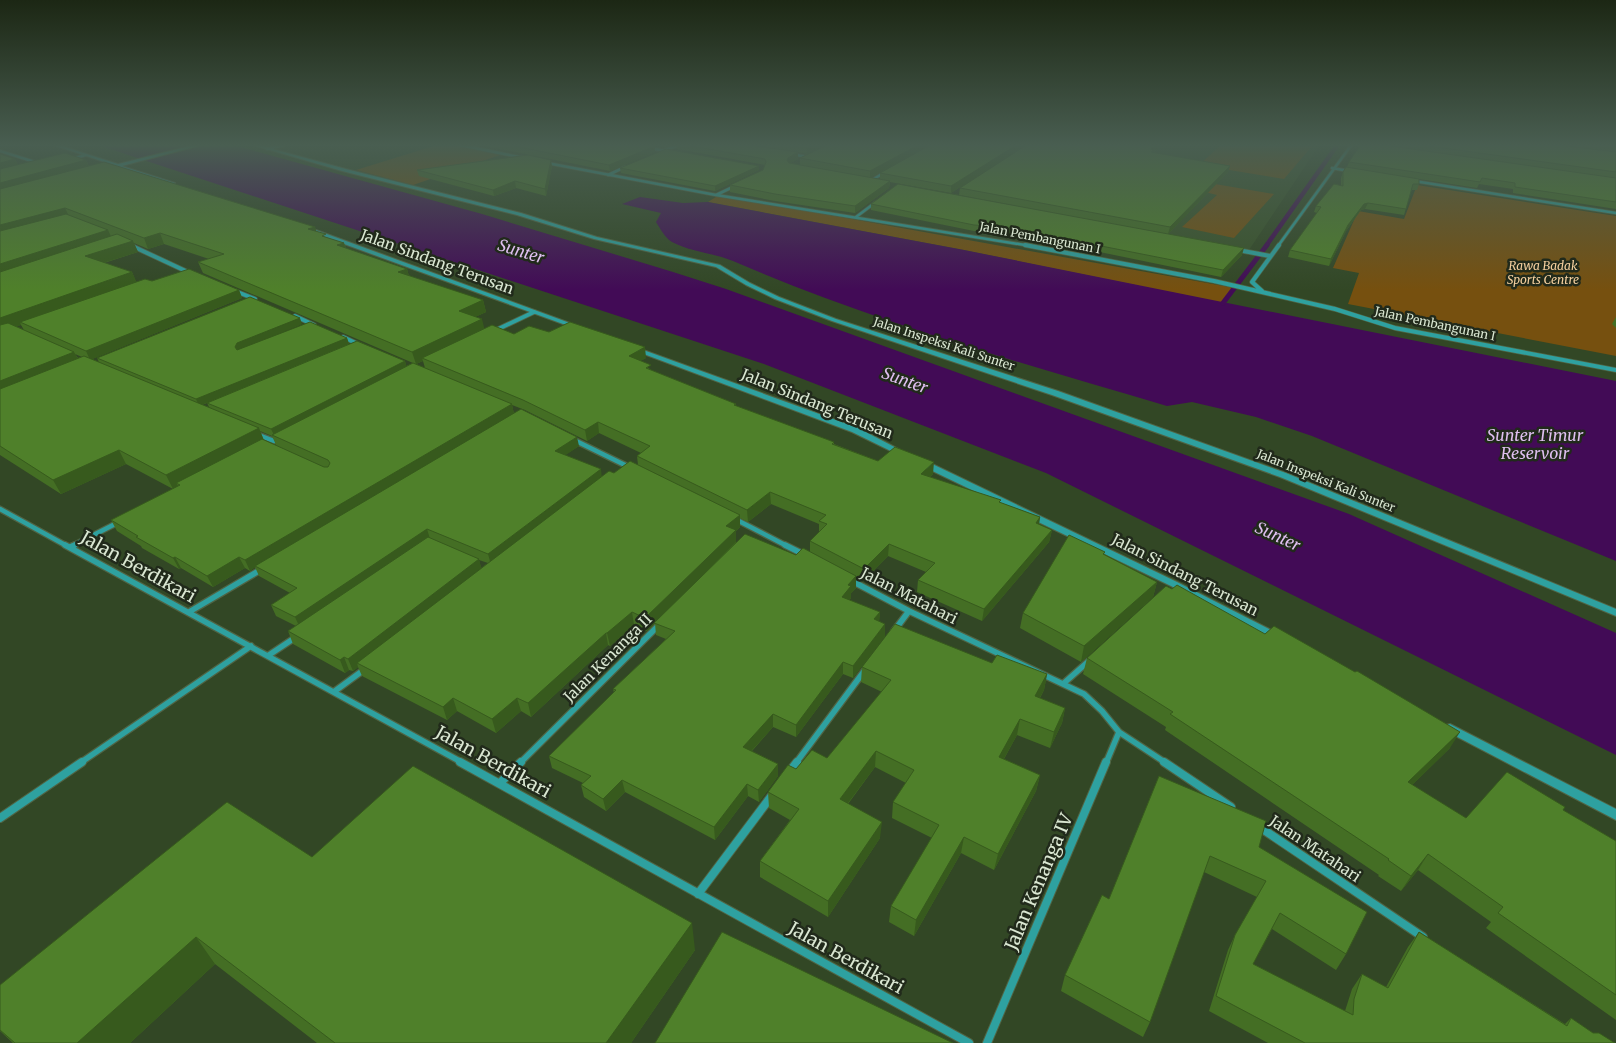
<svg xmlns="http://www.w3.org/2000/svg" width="1616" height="1043" viewBox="0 0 1616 1043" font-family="Merriweather,serif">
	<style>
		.built { fill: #395229 }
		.green { fill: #76500f }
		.water { fill: #420b56 }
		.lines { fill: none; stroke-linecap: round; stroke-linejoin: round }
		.stream-far1 { stroke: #420b56; stroke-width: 4.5 }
		.stream { stroke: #420b56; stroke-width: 5 }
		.minor-far4-casing { stroke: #506444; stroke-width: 4 }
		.minor-far3-casing { stroke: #506444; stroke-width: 5.5 }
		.minor-far2-casing { stroke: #506444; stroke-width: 7 }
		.minor-far1-casing { stroke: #506444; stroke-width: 8 }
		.minor-casing { stroke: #506444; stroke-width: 10 }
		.tertiary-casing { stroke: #506444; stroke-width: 2 }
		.minor-far4 { stroke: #2ea1a0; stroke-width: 2.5 }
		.minor-far3 { stroke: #2ea1a0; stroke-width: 4 }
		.minor-far2 { stroke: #2ea1a0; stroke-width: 4.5 }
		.minor-far1 { stroke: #2ea1a0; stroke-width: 5.5 }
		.minor { stroke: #2ea1a0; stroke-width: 8 }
		.tertiary { fill: #2ea1a0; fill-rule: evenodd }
		.wall { fill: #446e24; fill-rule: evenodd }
		.shaded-wall { fill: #375a1d }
		.building { fill: #4f802a; stroke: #375a1d }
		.labels { text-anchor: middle; stroke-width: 5; stroke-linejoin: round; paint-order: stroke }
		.far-street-label { font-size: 12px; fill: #dae7d2; stroke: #212a1b }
		.far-park-label { font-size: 12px; font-style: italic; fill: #f5d09f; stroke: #212a1b }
		.street-label { font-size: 15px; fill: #dae7d2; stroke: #212a1b }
		.water-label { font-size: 16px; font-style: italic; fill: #dfbff0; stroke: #212a1b }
		.near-street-label { font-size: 18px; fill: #dae7d2; stroke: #212a1b }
	</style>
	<rect width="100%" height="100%" fill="#324725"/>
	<path class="built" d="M1059 144H1320L1249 250 1181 239 973 200Z"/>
	<path class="green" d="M440 144H449L500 155 413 185 356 170Z
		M1222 144H1306L1313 145 1284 179 1199 165Z
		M1215 184 1274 194 1234 238 1182 227 1217 195 1205 192Z
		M1417 185 1616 216V356L1348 304 1359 273 1333 268 1358 211 1404 219Z
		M719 195 1235 288 1222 303 964 250 708 202Z"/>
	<path class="water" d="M95 144H230L482 214 673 272 726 289 1349 514 1616 633V755L1046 473 764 364Z
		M640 197 683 203 708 202 964 250 1616 381V561L1312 436 1256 417 1192 402 1167 406C1021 363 874 322 733 261 714 253 691 252 672 242 665 238 660 228 656 222L661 213 622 204Z"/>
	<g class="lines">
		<path class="stream-far1" d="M1266 246 1338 144"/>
		<path class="stream" d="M1223 303 1267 245"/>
		<g class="minor-far4-casing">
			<path id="minor-far4" d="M456 144 524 158
				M649 148 671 152
				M267 149 287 144
				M665 150 682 144
				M0 151 38 163
				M791 154 808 157
				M71 159 86 155
				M547 163 716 195 1031 246
				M1332 168 1349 171
				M608 175 625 167
				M1414 181 1616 213
				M869 182 885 172
				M716 195 735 186
				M856 217 876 202
				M130 245 132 246
				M1278 246 1352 144"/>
		</g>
		<g class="minor-far3-casing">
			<path id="minor-far3" d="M130 245 190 273
				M1025 245 1214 281 1335 309 1395 328 1616 370
				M1238 250 1270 256
				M235 291 255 299
				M1262 291 1252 282 1279 245
				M295 316 314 325
				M494 331 534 312
				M343 337 360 345"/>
		</g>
		<g class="minor-far2-casing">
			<path id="minor-far2" d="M256 434 274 441
				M574 440 629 467
				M0 509 67 546
				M735 519 787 546
				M72 546 119 522"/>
		</g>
		<g class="minor-far1-casing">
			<path id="minor-far1" d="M65 545 463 763
				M785 545 803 554
				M70 547 75 545
				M850 580 909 611 1084 694 1102 711 1119 732 1166 763
				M189 612 262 569
				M894 631 909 611
				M269 655 296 637
				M1064 683 1090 660
				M335 691 365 669
				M80 763 251 646
				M520 763 659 625
				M796 763 865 670
				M1106 763 1119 732"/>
		</g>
		<g class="minor-casing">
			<path id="minor" d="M460 762 969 1043
				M1164 762 1231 807
				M790 771 797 762
				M500 783 521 762
				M0 818 82 762
				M1258 826 1423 937
				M698 894 773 794
				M987 1043 1106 762"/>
		</g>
		<g class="tertiary-casing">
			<path id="tertiary" d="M50 144H56L118 164 198 144H205L122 166 175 183V184L173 185Z
				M249 144H255L346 169 521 213 597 237 720 265 750 283 779 297 836 319 1058 391 1286 473 1616 609V616L1280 477 1052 395 832 321 775 299 746 285 716 267 594 239 517 215 342 171Z
				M1350 144H1360L1374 147 1372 148Z
				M316 230 578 326 579 327 578 328H574L314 233 313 232Z
				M635 347 858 428 906 453 905 455H899L852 432 633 350 632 349Z
				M920 461H926L1177 582 1281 635 1282 637 1281 639H1273L1171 586 920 465 919 463Z
				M1450 724 1616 809V820L1446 731 1444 728 1446 725Z"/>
		</g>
		<use href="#minor-far4" class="minor-far4"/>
		<use href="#minor-far3" class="minor-far3"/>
		<use href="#minor-far2" class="minor-far2"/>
		<use href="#minor-far1" class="minor-far1"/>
		<use href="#minor" class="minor"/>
		<use href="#tertiary" class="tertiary"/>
	</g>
	<path class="wall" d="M475 144H675L666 147 650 145 655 152 610 171Z
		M677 144H828L807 154 798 152V159L790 163 800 165V158L829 144H931L870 178 880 179V173L932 144H1027L951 193 890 182 889 188 855 213 775 201 730 192V185L763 170 765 165 677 149Z
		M1028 144H1164L1153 153 1230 166 1228 172 1168 234 959 195 960 188Z
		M1361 144H1550L1616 152V209L1513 193V189L1479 184 1477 188 1419 179V184L1417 190H1411L1404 215 1365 209 1361 210 1346 231 1329 266 1288 257 1290 250 1317 213 1314 212 1316 206 1341 186V178L1343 172 1347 167 1349 162Z
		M1553 144H1616V152Z
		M0 154 15 159 18 165 86 160 89 166 315 227 316 231 327 238 344 243 346 248 407 269 409 276 483 300 486 312 475 317 484 329 514 334 549 332 646 358 640 361 651 370 736 404V406L834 442V444L878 461 933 474 930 477 1040 517 1039 524 1052 530 1049 542 982 621 917 592 918 580 926 572 888 556 863 581 856 578V588L851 593V598L849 600 880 612 879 621 885 636 853 678 843 674 796 737 773 727 752 751 778 764V776L759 802 748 796 715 840 625 792 606 811 584 797 581 785 583 783 552 768 549 756 614 693 613 689 666 639 656 635 655 623 647 631 634 625 610 646 608 645 531 717 521 711 496 733 457 711 447 720 362 676 358 667 353 671 349 670 345 673 293 644 288 631 296 626 276 616 271 605 290 593 259 576 255 567 250 571 245 568 213 587 181 568 179 569 142 548 141 546 117 531 111 520 173 489 126 464 61 494 0 455ZM134 243 148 249 164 244 209 259 198 262 203 273 413 363 406 366 405 361 349 344 347 338 262 340 302 324 97 358 99 362 92 359 242 298 239 290 152 281 136 282 132 272 104 263 138 252ZM21 325 24 330 16 326ZM75 354 82 357 78 358ZM423 361 425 368 416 364ZM207 403 209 407 202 405ZM512 405 525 410 587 441 599 433 641 453 637 456 638 465 602 477 565 455 579 446 514 414ZM260 431 272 436 276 445 264 440ZM771 504 819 524V532L810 541V552L796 555 736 542V531L740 527V518L748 522ZM479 560 488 563 481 568Z
		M552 166 546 196 516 188 494 196 419 176 417 170Z
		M620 168 759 170 715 191 621 173Z
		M871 204 1242 255 1221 277 1090 250 1087 253 991 232 974 231 871 210Z
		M1616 317V328L1612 324Z
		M1105 552 1104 554 1157 582 1153 597 1081 662 1020 628 1023 613Z
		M1087 658 1450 748 1412 785 1466 818 1563 810 1616 841V1020L1486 928 1491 922 1418 870 1401 891 1378 876 1379 875 1165 730 1166 727 1083 674Z
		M992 663 1047 674 1044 690 1040 698 1065 708 1062 723 1050 748 1017 735 1004 759 1040 775 1036 791 994 870 961 853 914 936 889 922 891 906 932 838 892 818 893 802 906 783 875 767 848 804 880 838 828 917 760 877V861L790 820 769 808 768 792 796 769 827 758 882 692 861 682 862 667Z
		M1159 776 1259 847 1346 954 1336 970 1272 929 1253 964 1345 1011 1352 989 1362 974 1386 987 1408 947 1419 932 1565 1024 1571 1018 1593 1033 1615 1043H1268L1209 1011 1228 950 1235 935 1257 897 1204 872 1150 1022 1143 1037 1061 991 1065 975 1109 899Z
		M312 857 695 950 631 1043H317L215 964 130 1043H13L0 1031V985Z"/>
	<path class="shaded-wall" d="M665 144H675L666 147Z
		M815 144H828L807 154V148Z
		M920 144H931L870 178V171Z
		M1018 144H1027L951 193V186Z
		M1158 144H1164L1153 152V156L1151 149Z
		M655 146V152L610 171 609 165Z
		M798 152V159L788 164 787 160 788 158Z
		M15 159 20 169 0 174V163Z
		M86 160 90 169 0 194V183Z
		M551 160 552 166 546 196 545 189Z
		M759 166V170L715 191V186Z
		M1230 166 1228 172 1168 234 1170 227Z
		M515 181 516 188 494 196 493 190Z
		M890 181 889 188 855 213V206Z
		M1368 203 1365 209 1361 210 1346 231 1329 266 1331 259 1348 225 1364 204Z
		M65 208 70 218 0 237V225Z
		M315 227 318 237 308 229Z
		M108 230 113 241 0 277V264Z
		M160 233 164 244 148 249 144 238Z
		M133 241 138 252 90 267 85 256Z
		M344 243 347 254 337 245Z
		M1091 244 1090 250 1087 253 1088 247Z
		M1244 248 1242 255 1221 277 1223 270Z
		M407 269 410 280 398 272Z
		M132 272 137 283 20 322 21 325 0 332V318Z
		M239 290 242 298 90 360 86 351Z
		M483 300 486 312 462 323 459 311Z
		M300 318 302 324 240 350 237 353 235 347 237 343Z
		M482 319 485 331 422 358 423 361 416 364 412 352Z
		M347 338 349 344 199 406 196 399Z
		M645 347 646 358 630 367 629 356Z
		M74 352 81 364 0 397V381Z
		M405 361 407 369 274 435 271 429Z
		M512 404 514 415 255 566V567L250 571 245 560Z
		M598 422 599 433 587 441 585 430Z
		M259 428 264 441 176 483 178 486 173 489 166 475Z
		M577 437 579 446 557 461 555 451Z
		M119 450 126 464 61 494 53 480Z
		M934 462 933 474 920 485 921 474Z
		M601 469 602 479 491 565 488 554Z
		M770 492 771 504 748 522 747 510Z
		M740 515V527L736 531V542L647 631 645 618 726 526Z
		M1040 517 1038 529 1036 523Z
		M427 529 430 539 300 628 295 617Z
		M1052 530 1049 542 982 621 984 609Z
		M889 544 888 556 863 581 864 569Z
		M175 557 181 568 179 569 173 558Z
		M239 557 245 568 213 587 207 576Z
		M479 559 482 571 357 663 358 667 353 671 348 659Z
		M856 576V588L851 593V598L841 609 842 597 848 585Z
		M1157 582 1153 597 1081 662 1084 646Z
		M632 612 634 625 610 646 607 633Z
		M880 612 879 624 874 619Z
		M885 624V636L853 678V666Z
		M606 633 608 645 531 717 528 703Z
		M344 657 349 670 345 673 340 660Z
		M843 662V674L796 737V725Z
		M1047 674 1044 690 1032 712 1035 696Z
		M453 698 457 711 447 720 443 707Z
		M517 698 521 711 496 733 492 719Z
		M1065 708 1062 723 1050 748 1054 732Z
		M773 714V727L744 759 743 747Z
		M1020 719 1017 735 996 773 999 757Z
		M1460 732 1450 748 1399 798 1408 782Z
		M876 751 875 767 839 815 840 799Z
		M778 764V776L759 802 758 790Z
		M1040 775 1036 791 994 870 998 854Z
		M622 780 625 792 606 811 603 799Z
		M747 784 748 796 715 840 714 827Z
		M882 822 880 838 828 917V901Z
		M964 837 961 853 914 936 916 920Z
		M1428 854 1418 870 1401 891 1411 876Z
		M692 923 695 950 631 1043H606Z
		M196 937 215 964 130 1043H77Z"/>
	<path class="building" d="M504 144H645L655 146 609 165Z
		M680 144H743L798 152 788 158 787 160 789 163 890 181 855 206 775 194 730 185 763 170 766 162 765 159Z
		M781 144H815L807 148Z
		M829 144H920L870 171 800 158Z
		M932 144H1018L951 186 880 173Z
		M1028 144H1158L1151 149 1154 150 1151 152 1230 166 1170 227 960 188Z
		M1361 144H1377L1616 178V202L1515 187V183L1482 178 1480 182 1349 162Z
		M1415 144H1550L1616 152V172Z
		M1600 144H1616V146Z
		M666 149 759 166 715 186 620 168Z
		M65 153 86 160 0 183V169Z
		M0 154 15 159 0 163Z
		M528 155 551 160 545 189 515 181 493 190 417 170Z
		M104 162 315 227 308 229 326 234 322 236 344 243 337 245 407 269 398 272 483 300 459 311 482 319 412 352 198 262 224 254 160 233 144 238 65 208 0 225V189Z
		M1346 167 1419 179V184H1413L1406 209 1368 203 1364 204 1348 225 1331 259 1290 250 1321 207 1316 206 1334 184 1343 186V172Z
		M898 184 1244 248 1223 270 1091 244 1088 247 992 226 974 225 871 204Z
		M66 214 108 230 0 264V231Z
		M117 234 133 241 85 256 132 272 0 318V272Z
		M189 269 239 290 86 351 20 322 145 279 152 281Z
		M250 297 300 318 237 343 235 347 237 350 310 322 347 338 196 399 97 358Z
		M570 322 645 347 629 356 651 365 646 368 736 404 734 405 834 442 832 444 878 461 895 447 934 462 921 474 1001 500 999 502 1040 517 1036 523 1052 530 984 609 918 580 935 563 889 544 864 569 810 541 827 524 819 521 826 515 770 492 747 510 637 456 650 446 598 422 585 430 523 400 422 358 492 325 514 334 529 326 549 332Z
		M8 323 74 352 0 381V325Z
		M357 341 405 361 271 429 207 403Z
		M84 356 259 428 166 475 119 450 53 480 0 446V389Z
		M413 363 512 404 245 560 239 557 207 576 175 557 173 558 136 537 138 536 111 520 180 485 176 483 262 439 324 467H328L330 463 328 460 272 435Z
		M521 409 577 437 555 451 601 469 488 554 427 529 295 617 271 605 297 588 255 566Z
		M630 461 740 515 726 526 736 530 645 618 632 612 607 633H606L528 703 517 698 492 719 453 698 443 707 357 663 609 471 614 473Z
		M745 534 796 555 803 548 856 576 848 585 851 586 842 597 880 612 874 619 885 624 853 666 843 662 796 725 773 714 743 747 778 764 758 790 747 784 714 827 622 780 603 799 581 785 591 776 549 756 616 690 613 689 675 631 654 623Z
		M1069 535 1105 552 1103 554 1157 582 1084 646 1023 613Z
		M428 537 479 559 348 659 344 657 340 660 288 631Z
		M1177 585 1265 634 1274 626 1355 672 1357 671 1460 732 1408 782 1466 818 1507 772 1565 807 1563 810 1616 841V995L1498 913 1503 907 1428 854 1411 876 1388 860 1389 859 1170 714 1173 712 1087 658 1166 586 1172 589Z
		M895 624 992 663 997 655 1047 674 1035 696 1065 708 1054 732 1020 719 999 757 1040 775 998 854 964 837 916 920 891 906 939 825 893 802 914 770 876 751 840 799 882 822 828 901 760 861 799 809 768 792 788 765 796 769 812 750 827 758 891 680 862 667Z
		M413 766 692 923 606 1043H335L196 937 77 1043H15L0 1030V985L227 802 312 857Z
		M1159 776 1266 821 1259 847 1367 912 1346 954 1280 913 1253 964 1353 1015 1354 999 1362 974 1388 988 1419 932 1567 1026 1571 1018 1593 1033H1599L1615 1043H1305L1216 996 1235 935 1266 881 1210 856 1150 1022 1065 975 1102 895 1109 899Z
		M722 932 953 1043H655Z"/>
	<linearGradient id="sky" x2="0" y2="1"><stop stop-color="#1c2714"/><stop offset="0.5" stop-color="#495e51"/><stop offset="1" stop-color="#495e51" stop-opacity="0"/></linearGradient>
	<rect width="1616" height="290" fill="url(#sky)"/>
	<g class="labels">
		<g class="far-street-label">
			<text transform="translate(1040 238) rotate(11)" y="4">Jalan Pembangunan I</text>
			<text transform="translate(1435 324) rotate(12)" y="4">Jalan Pembangunan I</text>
			<text transform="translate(944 344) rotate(18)" y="4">Jalan Inspeksi Kali Sunter</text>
			<text transform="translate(1326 481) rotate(22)" y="4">Jalan Inspeksi Kali Sunter</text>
		</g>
		<g class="far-park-label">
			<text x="1543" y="270">Rawa Badak<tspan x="1543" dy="14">Sports Centre</tspan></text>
		</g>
		<g class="street-label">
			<text transform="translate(437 262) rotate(20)" y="5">Jalan Sindang Terusan</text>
			<text transform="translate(817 404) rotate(22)" y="5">Jalan Sindang Terusan</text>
			<text transform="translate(1185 575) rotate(27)" y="5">Jalan Sindang Terusan</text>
			<text transform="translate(909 596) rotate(27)" y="5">Jalan Matahari</text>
			<text transform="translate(608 658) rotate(-45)" y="5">Jalan Kenanga II</text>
			<text transform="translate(1315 849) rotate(34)" y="5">Jalan Matahari</text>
		</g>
		<g class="water-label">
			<text transform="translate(521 251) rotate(17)" y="6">Sunter</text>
			<text transform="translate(905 380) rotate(20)" y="6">Sunter</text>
			<text x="1535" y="441">Sunter Timur<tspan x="1535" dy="18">Reservoir</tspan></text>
			<text transform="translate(1278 536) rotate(25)" y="6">Sunter</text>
		</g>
		<g class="near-street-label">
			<text transform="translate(138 567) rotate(29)" y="6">Jalan Berdikari</text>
			<text transform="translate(493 762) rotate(29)" y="6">Jalan Berdikari</text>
			<text transform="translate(1039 882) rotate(-67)" y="6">Jalan Kenanga IV</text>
			<text transform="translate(846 958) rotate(29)" y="6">Jalan Berdikari</text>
		</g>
	</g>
</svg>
